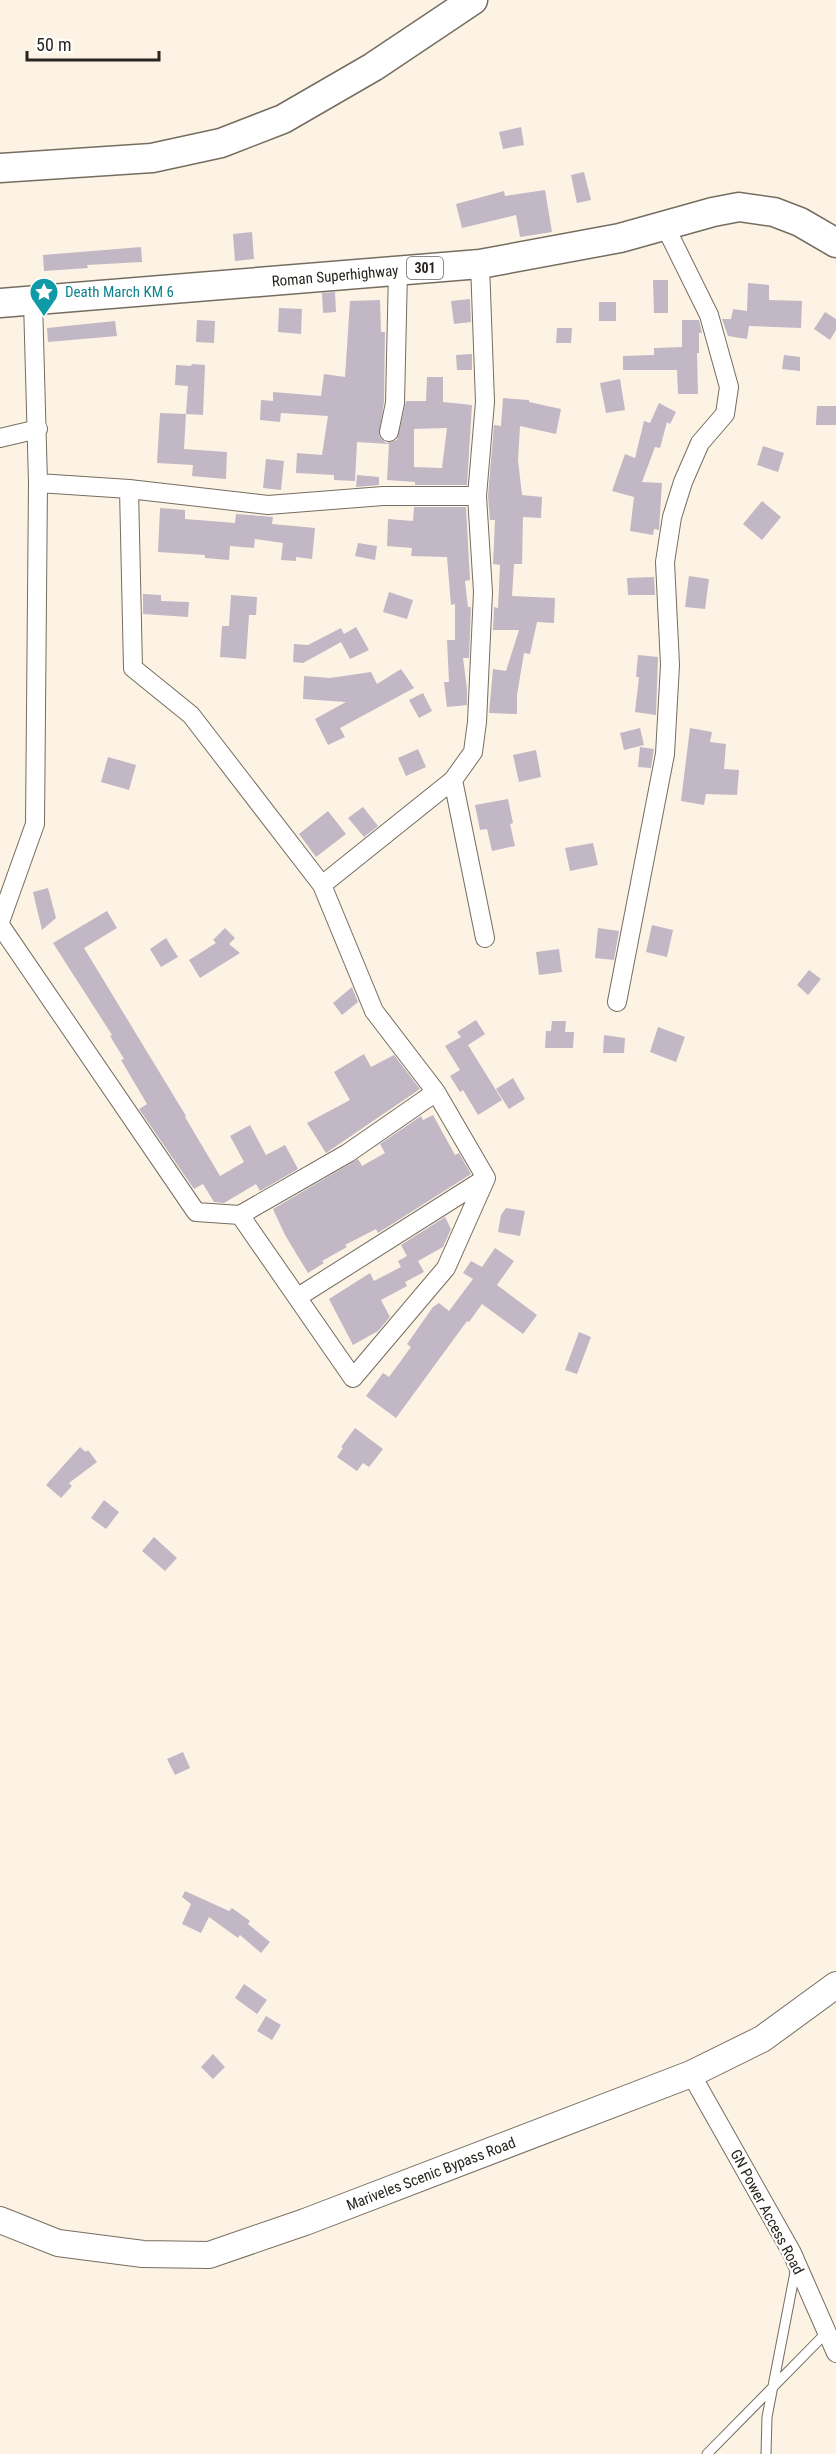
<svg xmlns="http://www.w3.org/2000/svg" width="836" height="2454" viewBox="0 0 836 2454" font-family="'Roboto Condensed',sans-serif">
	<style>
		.building { fill: #c2b7c5; fill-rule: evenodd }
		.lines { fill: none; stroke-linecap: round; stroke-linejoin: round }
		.lane-casing { stroke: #756d60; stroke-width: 11 }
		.street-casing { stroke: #756d60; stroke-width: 20 }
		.secondary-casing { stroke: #756d60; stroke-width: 28 }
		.primary-casing { stroke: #756d60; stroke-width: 31 }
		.lane { stroke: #fff; stroke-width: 9 }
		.street { stroke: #fff; stroke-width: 18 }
		.secondary { stroke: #fff; stroke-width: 26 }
		.primary { stroke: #fff; stroke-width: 28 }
		.labels { text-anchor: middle; stroke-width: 4.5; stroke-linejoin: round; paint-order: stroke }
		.shield { fill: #fff; stroke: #686662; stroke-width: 1.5 }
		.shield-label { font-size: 14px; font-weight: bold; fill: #28251f }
		.street-label { font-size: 15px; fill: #28251f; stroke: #fff }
		.culture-label { font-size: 15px; fill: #0d838f; stroke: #fff; text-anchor: start }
	</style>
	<rect width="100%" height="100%" fill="#fcf3e4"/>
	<path class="building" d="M521 127 524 145 503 149 499 132Z
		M584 172 591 200 577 203 571 175Z
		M545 190 552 232 520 237 516 215 462 228 456 204 504 191 505 196Z
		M252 232 254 259 235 261 233 234Z
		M141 247 142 262 87 265 88 268 44 271 43 255Z
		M653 280H668V313H654Z
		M748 283 769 285V300L802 301 801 328 749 326 747 339 728 336 722 319H731L733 309 747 311Z
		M335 292 336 312 323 313 322 293Z
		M470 299 471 322 454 324 451 301Z
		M380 300 381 332H385L384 402 379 436 386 443 397 440 406 401H426L427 377H443V402L472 405 467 485H415V482L387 480 389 444 357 442 355 481 334 480V475L296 473 297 453 322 455 328 416 281 413 280 422 260 420 261 400 273 401V392L321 396 324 374 345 377 350 301ZM447 428 442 468 414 467V429Z
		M599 302H616V321H599Z
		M279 308 302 309 301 334 278 332Z
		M825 312 836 319V330L830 340 814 329Z
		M197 320 215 321 214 343 196 342Z
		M682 320H699L702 333H699V353H697L698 394H678L677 370H623V356L654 355V348L682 347Z
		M115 321 117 336 48 342 47 328Z
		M557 328H572L571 343H556Z
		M472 354V370H457L456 355Z
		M784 355 800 357V371L782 369Z
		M192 364 205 365 203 415 186 414 188 386 175 385 176 365 191 366Z
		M620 379 625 410 606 413 600 383Z
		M503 398 529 400V402L561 409 556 434 520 426 518 460 522 495 542 497 541 518 523 517 522 564H514L512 596 555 598 554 623 537 622 530 654 524 653 517 695V714L489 713 493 669 506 671 519 630H493L494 607 498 608 500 565 493 564 495 520H490L488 496 494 425 501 426Z
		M659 403 676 412 670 424 667 422 660 448 655 447 642 482 662 483 659 530 654 529 653 535 630 531 634 497 612 491 625 454 635 458 644 421 650 423Z
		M817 406H836V425H816Z
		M160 413 186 414 184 449 227 452 226 479 192 476 193 465 157 463Z
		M763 446 784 453 778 472 757 465Z
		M266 459 284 461 281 490 263 488Z
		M357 475 379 477V485L356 487Z
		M762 501 781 517 762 540 743 524Z
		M414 507H466L470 580 465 581 468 607H471L469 658H463L467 689V705L447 707 444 682H449L447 640H455V604L451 605 447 557 411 556 412 548 387 546 388 519 413 521Z
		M160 508 185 510V519L235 523 236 514 273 517 272 524 315 528 312 559 296 557V561L281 560 283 543 255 539 254 548 230 546 229 560 205 558V555L158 552Z
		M358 543 377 546 375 560 355 556Z
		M689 576 709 579 705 609 685 607Z
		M654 577 655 595H628L627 578Z
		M389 592 413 600 407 619 383 612Z
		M143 594 161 595V601L189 602 188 617 143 614Z
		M231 595 257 597 256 615H249L246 659 220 657 222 626H229Z
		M356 627 369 650 350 659 341 642 303 663 293 662 294 644 308 645 341 628 344 634Z
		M638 655 658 657 656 715 635 712 639 677H636Z
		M401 669 414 688 340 728 345 737 328 745 315 719 346 702 303 699 304 676 330 678 371 672 377 684Z
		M423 693 432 711 419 718 409 700Z
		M640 728 644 745 624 750 620 733Z
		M690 728 712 732 710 742 726 744 724 769 739 770 737 795 706 794 704 805 681 801Z
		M640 747 654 749 651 768 638 767Z
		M418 749 426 767 406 776 398 758Z
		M536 750 541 777 519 782 513 755Z
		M108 757 136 765 129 790 101 782Z
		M508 799 513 823 510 824 515 846 492 851 487 829 480 830 475 805Z
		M363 807 378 826 364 837 348 818Z
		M328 811 346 834 316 857 299 834Z
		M593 843 598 865 570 871 565 848Z
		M48 888 56 918 42 930 33 892Z
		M107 911 117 928 84 948 186 1116 185 1117 220 1176 244 1162 230 1136 250 1125 266 1155 285 1145 298 1169 260 1191 256 1184 224 1203 214 1202 203 1184 194 1189 139 1109 147 1104 121 1060 124 1059 110 1036 112 1035 53 943Z
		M652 925 673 930 667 957 646 952Z
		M225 928 235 938 229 944 240 953 200 978 189 960 216 943 213 940Z
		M598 928 619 931 614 960 595 958Z
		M166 938 178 957 161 967 150 949Z
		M559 949 562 972 539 975 536 952Z
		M809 970 821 979 808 995 797 985Z
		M352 987 358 1002 342 1015 333 1003Z
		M476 1020 485 1034 468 1045 502 1100 478 1115 463 1090 460 1092 450 1076 460 1070 445 1046 461 1037 457 1032Z
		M552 1021H566L565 1032H574L573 1048H545L546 1031H551Z
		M658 1027 685 1037 676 1062 650 1052Z
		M604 1035 625 1038 624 1053H603Z
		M364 1054 371 1067 394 1055 420 1089 326 1153 307 1123 350 1100 334 1072Z
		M513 1078 525 1099 509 1109 496 1089Z
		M433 1115 455 1155 459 1153 471 1174 378 1233 376 1229 345 1245 347 1247 322 1261 324 1263 308 1273 285 1235 273 1209 358 1159 362 1166 385 1153 380 1144 421 1116 423 1120Z
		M506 1208 525 1211 520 1236 498 1232 501 1215Z
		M445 1217 451 1229 443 1247 418 1261 424 1272 405 1282 407 1286 381 1300 390 1317 378 1331 353 1345 329 1299 370 1273 374 1281 401 1267 398 1261 407 1256 401 1245Z
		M495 1248 514 1261 497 1285 537 1315 523 1334 482 1304 469 1322 467 1321 396 1418 366 1396 383 1373 389 1377 411 1347 407 1344 433 1307 439 1303 449 1311 473 1279 463 1273 471 1261 482 1267Z
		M579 1332 591 1337 577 1374 565 1370Z
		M355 1428 383 1449 369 1467 363 1463 357 1471 337 1457 343 1448 341 1447Z
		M80 1447 86 1452 88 1450 97 1462 69 1483 72 1486 61 1498 46 1485Z
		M104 1500 119 1512 106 1529 91 1518Z
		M154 1537 177 1558 165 1571 142 1551Z
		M183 1752 190 1768 175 1775 167 1759Z
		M185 1891 229 1911 232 1908 250 1921 248 1924 270 1942 261 1953 240 1935 238 1938 209 1917 201 1933 182 1924 191 1904 182 1897Z
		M244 1984 267 2000 257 2014 235 1998Z
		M266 2016 281 2025 272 2040 257 2031Z
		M213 2054 225 2067 213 2079 201 2067Z"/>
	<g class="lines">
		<g class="lane-casing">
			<path id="lane" d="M707 2454 827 2332
				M766 2454 767 2417 796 2267"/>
		</g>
		<g class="street-casing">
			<path id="street" d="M480 264 485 402 477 496 483 592 477 722 473 752 453 780 485 938
				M389 432 395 403 398 271
				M0 438 38 429
				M38 483 129 489 268 505 383 496H477
				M129 489 133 668 191 715 322 885 374 1011 436 1092 486 1178 446 1268 353 1378 240 1215
				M322 885 453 780
				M0 922 35 824 38 483 33 301
				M0 925 196 1212 240 1215 348 1153 436 1092
				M617 1002 665 754 670 665 665 562 672 517 683 482 700 443 725 414 729 387 709 315 664 224
				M298 1297 486 1178
				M691 2074 792 2253 836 2353"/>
		</g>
		<g class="secondary-casing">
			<path id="secondary" d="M0 2220 58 2243 143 2254 209 2255 305 2222 691 2074 762 2039 836 1985"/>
		</g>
		<g class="primary-casing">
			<path id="primary" d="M0 168 152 158 221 143 283 119 373 67 473 0
				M0 303 480 264 620 238 713 212 739 207 774 212 800 222 836 243"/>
		</g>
		<use href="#lane" class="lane"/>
		<use href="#street" class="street"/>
		<use href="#secondary" class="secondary"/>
		<use href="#primary" class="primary"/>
	</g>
	<defs>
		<g id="sight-pin" transform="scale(1.5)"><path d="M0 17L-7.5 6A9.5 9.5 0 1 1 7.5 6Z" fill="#0f9aa8" stroke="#fff"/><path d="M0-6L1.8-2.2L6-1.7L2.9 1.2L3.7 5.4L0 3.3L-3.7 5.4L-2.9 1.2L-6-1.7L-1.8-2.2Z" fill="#fff"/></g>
	</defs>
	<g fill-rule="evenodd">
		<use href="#sight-pin" x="44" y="292"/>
	</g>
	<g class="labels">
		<rect class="shield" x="407" y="257" width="36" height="22" rx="4.5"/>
		<g class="shield-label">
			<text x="425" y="273">301</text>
		</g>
		<g class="street-label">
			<text transform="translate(335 276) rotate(-5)" y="5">Roman Superhighway</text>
			<text transform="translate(431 2174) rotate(-21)" y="5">Mariveles Scenic Bypass Road</text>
			<text transform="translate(767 2212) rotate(62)" y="5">GN Power Access Road</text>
		</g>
		<g class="culture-label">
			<text x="65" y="297">Death March KM 6</text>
		</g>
	</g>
	<path d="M27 51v9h132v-9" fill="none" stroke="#28251f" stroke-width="3"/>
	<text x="36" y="51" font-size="18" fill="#28251f" stroke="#ffffff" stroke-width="4.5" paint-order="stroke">50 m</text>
</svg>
